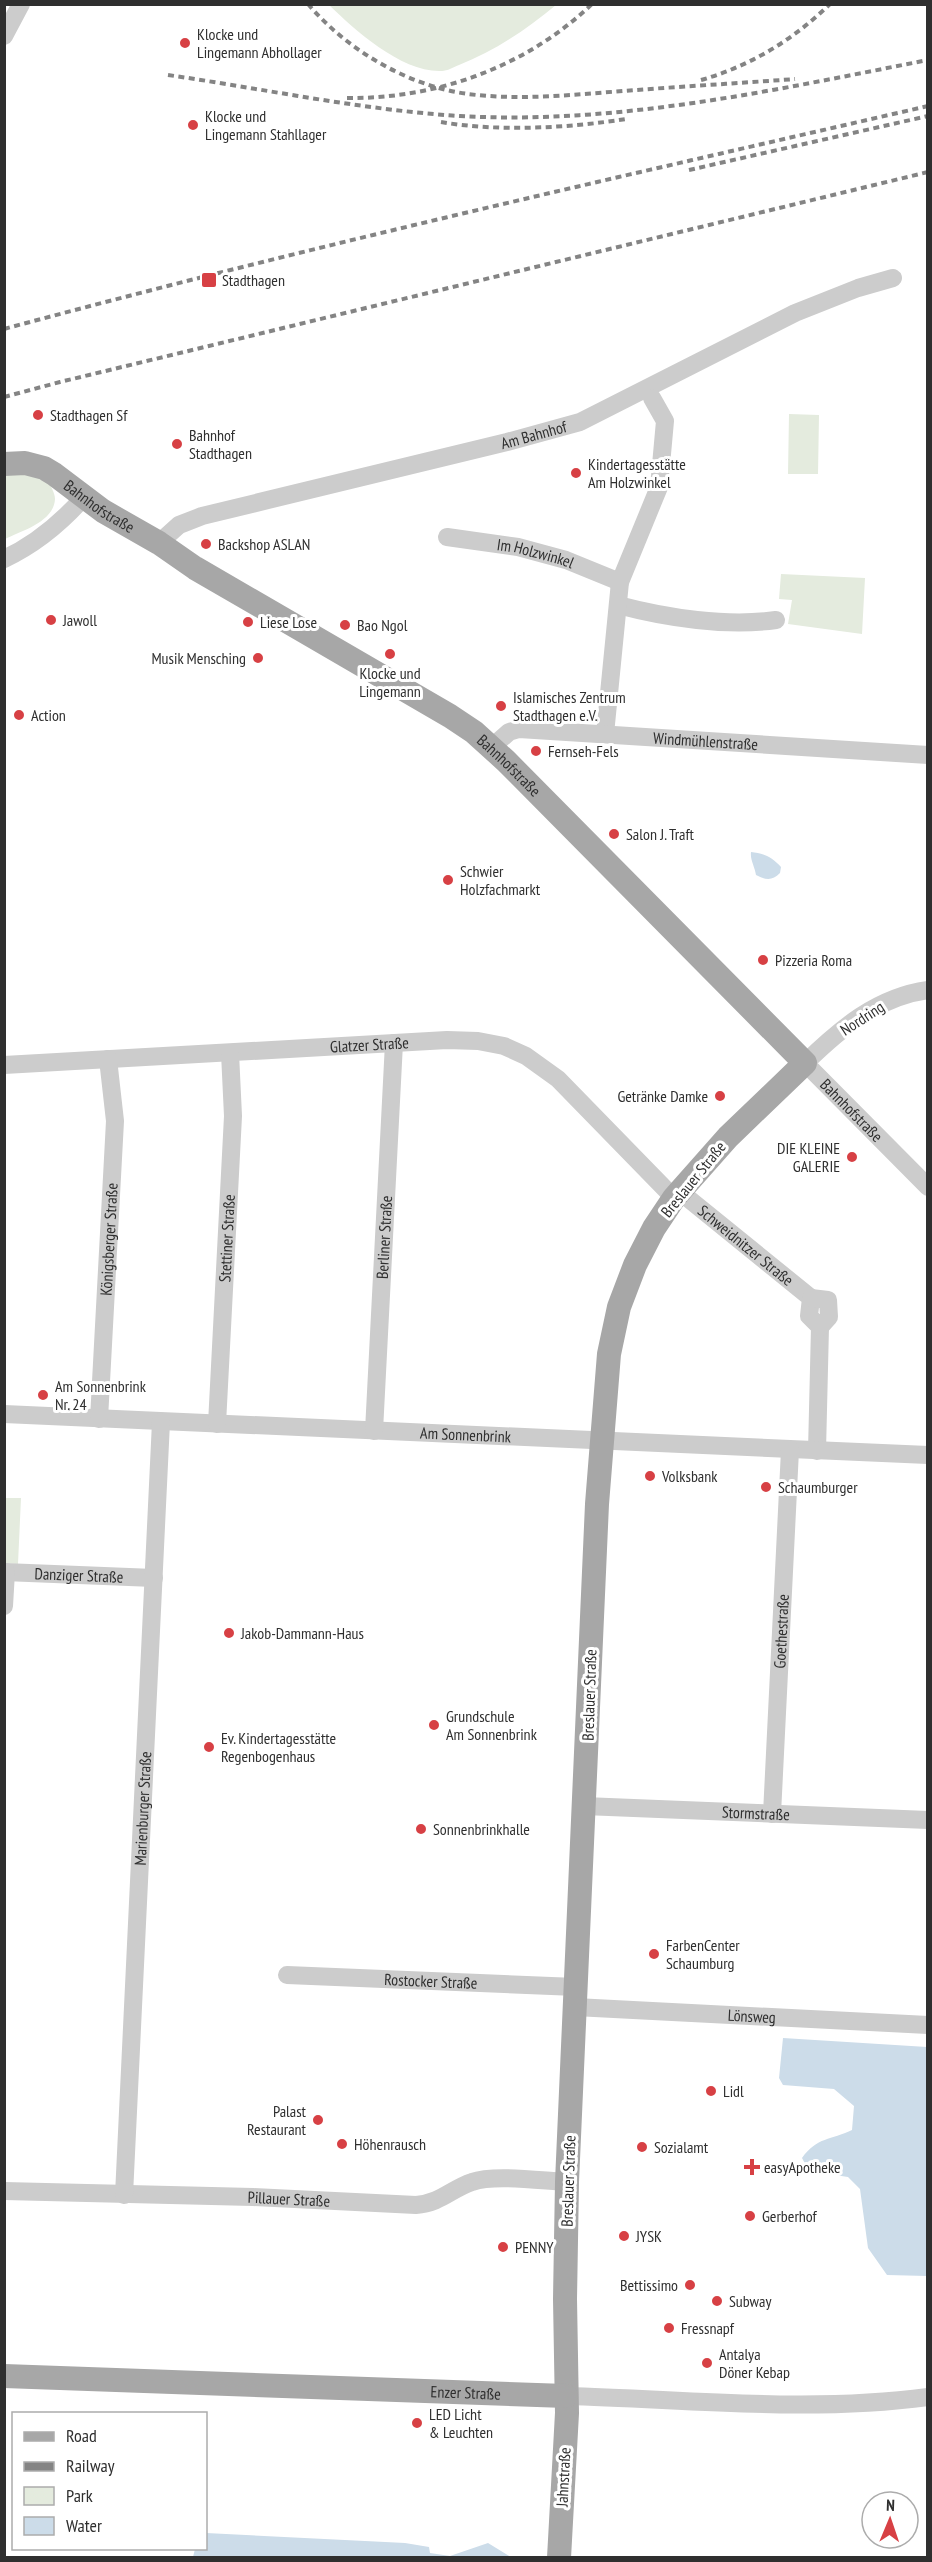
<svg xmlns="http://www.w3.org/2000/svg" width="932" height="2562" viewBox="0 0 932 2562" font-family="'PT Sans Narrow',sans-serif">
	<style>
		.green { fill: #e4ebde }
		.water { fill: #ccdce9 }
		.lines { fill: none; stroke-linecap: round; stroke-linejoin: round }
		.minor { stroke: #ccc; stroke-width: 18 }
		.major { stroke: #a7a7a7; stroke-width: 24 }
		.rail { stroke: #848484; stroke-width: 4; stroke-dasharray: 6 4.5; stroke-linecap: butt }
		.poi-dot { fill: #d74044; stroke: #fff; stroke-width: 2 }
		.labels { text-anchor: middle; stroke-width: 6; stroke-linejoin: round; paint-order: stroke }
		.poi-label { font-size: 16px; fill: #2f2f2f; stroke: #fff; text-anchor: start }
		.street-label { font-size: 16px; fill: #2f2f2f; stroke: #fff }
	</style>
	<rect width="100%" height="100%" fill="#fff"/>
	<path class="green" d="M329 5H556C527 29 495 51 459 65 454 67 447 71 442 71 402 73 355 30 329 5Z
		M789 414 819 415 818 474H788Z
		M18 472 48 480C50 485 55 493 55 499 54 522 21 531 5 539V474Z
		M781 574 865 578 862 634 788 624 792 600 779 599Z
		M5 1498H21L18 1564 5 1563Z"/>
	<path class="water" d="M751 852C763 853 772 857 781 867L780 873C772 881 766 880 756 875 755 867 750 860 751 852Z
		M783 2038 927 2047V2276L887 2275 868 2248 860 2189 848 2177 809 2171 802 2158C817 2137 831 2140 852 2130L854 2106 834 2089 783 2085 779 2078Z
		M206 2533 405 2543 429 2547 430 2553 450 2556 488 2543 511 2557H193L195 2549 206 2548Z"/>
	<g class="lines">
		<g class="minor">
			<path d="M4 36 21 4"/>
			<path id="s1" d="M447 537 518 547 566 560 620 582"/>
			<path id="s2" d="M159 543 179 525 202 516 507 442 580 422 795 313 858 288 893 278"/>
			<path d="M4 559C36 544 61 523 84 497"/>
			<path d="M618 605C667 618 727 627 776 620"/>
			<path d="M605 734 620 582 659 487 665 421 652 398"/>
			<path id="s3" d="M492 747 509 732 519 729 928 755"/>
			<path id="s4" d="M928 990C877 997 840 1029 805 1063L928 1187"/>
			<path id="s5" d="M4 1065 447 1040 478 1041 504 1046 526 1056 558 1079 674 1198"/>
			<path id="s6" d="M679 1191 811 1298 809 1316 820 1327 817 1451"/>
			<path d="M811 1298 828 1300 829 1317 820 1327"/>
			<path id="s7" d="M4 1414 928 1455"/>
			<path id="s8" d="M99 1419 115 1121 108 1059"/>
			<path id="s9" d="M217 1424 233 1116 230 1053"/>
			<path id="s10" d="M374 1431 394 1043"/>
			<path id="s11" d="M4 1572 154 1578"/>
			<path d="M4 1606 6 1572"/>
			<path id="s12" d="M584 1806 928 1820"/>
			<path id="s13" d="M772 1814 790 1450"/>
			<path id="s14" d="M287 1975 576 1987"/>
			<path id="s15" d="M575 2007 928 2025"/>
			<path id="s16" d="M4 2191 253 2197 416 2205C441 2203 451 2189 472 2182 494 2174 543 2181 567 2182"/>
			<path id="s17" d="M124 2195 161 1422"/>
			<path d="M566 2396C686 2399 808 2413 928 2397"/>
		</g>
		<g class="major">
			<path id="s18" d="M4 464 25 463 44 468 54 474 103 511 159 543 195 568 450 716 474 732 506 761 805 1063 728 1137 674 1198 654 1228 635 1265 619 1307 609 1354 597 1504 567 2182 565 2299 567 2413 559 2558"/>
			<path id="s19" d="M4 2376 566 2396"/>
		</g>
		<path class="rail" d="M308 4C347 50 408 86 468 94 523 101 581 94 636 90 689 86 742 83 795 79
			M168 75C265 89 362 110 460 116 618 125 774 90 928 60
			M701 80C750 66 793 40 830 4
			M347 98C437 99 526 67 592 4
			M441 122C498 132 569 128 626 119
			M689 170 928 116
			M4 329C310 246 619 177 928 106
			M4 397 60 382 928 172"/>
	</g>
	<g class="poi-dot">
		<circle cx="185" cy="43" r="6"/>
		<circle cx="193" cy="125" r="6"/>
		<rect x="201" y="272" width="16" height="16" rx="3"/>
		<circle cx="38" cy="415" r="6"/>
		<circle cx="177" cy="444" r="6"/>
		<circle cx="576" cy="473" r="6"/>
		<circle cx="206" cy="544" r="6"/>
		<circle cx="51" cy="620" r="6"/>
		<circle cx="248" cy="622" r="6"/>
		<circle cx="345" cy="625" r="6"/>
		<circle cx="390" cy="654" r="6"/>
		<circle cx="258" cy="658" r="6"/>
		<circle cx="501" cy="706" r="6"/>
		<circle cx="19" cy="715" r="6"/>
		<circle cx="536" cy="751" r="6"/>
		<circle cx="614" cy="834" r="6"/>
		<circle cx="448" cy="880" r="6"/>
		<circle cx="763" cy="960" r="6"/>
		<circle cx="720" cy="1096" r="6"/>
		<circle cx="852" cy="1157" r="6"/>
		<circle cx="43" cy="1395" r="6"/>
		<circle cx="650" cy="1476" r="6"/>
		<circle cx="766" cy="1487" r="6"/>
		<circle cx="229" cy="1633" r="6"/>
		<circle cx="434" cy="1725" r="6"/>
		<circle cx="209" cy="1747" r="6"/>
		<circle cx="421" cy="1829" r="6"/>
		<circle cx="654" cy="1954" r="6"/>
		<circle cx="711" cy="2091" r="6"/>
		<circle cx="318" cy="2120" r="6"/>
		<circle cx="342" cy="2144" r="6"/>
		<circle cx="642" cy="2147" r="6"/>
		<path d="M749 2158h6v6h6v6h-6v6h-6v-6h-6v-6h6z"/>
		<circle cx="750" cy="2216" r="6"/>
		<circle cx="624" cy="2236" r="6"/>
		<circle cx="503" cy="2247" r="6"/>
		<circle cx="690" cy="2285" r="6"/>
		<circle cx="717" cy="2301" r="6"/>
		<circle cx="669" cy="2328" r="6"/>
		<circle cx="707" cy="2363" r="6"/>
		<circle cx="417" cy="2423" r="6"/>
	</g>
	<g class="labels">
		<g class="poi-label">
			<text x="197" y="40">Klocke und<tspan x="197" dy="18">Lingemann Abhollager</tspan></text>
			<text x="205" y="122">Klocke und<tspan x="205" dy="18">Lingemann Stahllager</tspan></text>
			<text x="222" y="286">Stadthagen</text>
			<text x="50" y="421">Stadthagen Sf</text>
			<text x="189" y="441">Bahnhof<tspan x="189" dy="18">Stadthagen</tspan></text>
			<text x="588" y="470">Kindertagesstätte<tspan x="588" dy="18">Am Holzwinkel</tspan></text>
			<text x="218" y="550">Backshop ASLAN</text>
			<text x="63" y="626">Jawoll</text>
			<text x="260" y="628">Liese Lose</text>
			<text x="357" y="631">Bao Ngol</text>
			<text x="246" y="664" text-anchor="end">Musik Mensching</text>
			<text x="390" y="679" text-anchor="middle">Klocke und<tspan x="390" dy="18">Lingemann</tspan></text>
			<text x="513" y="703">Islamisches Zentrum<tspan x="513" dy="18">Stadthagen e.V.</tspan></text>
			<text x="31" y="721">Action</text>
			<text x="548" y="757">Fernseh-Fels</text>
			<text x="626" y="840">Salon J. Traft</text>
			<text x="460" y="877">Schwier<tspan x="460" dy="18">Holzfachmarkt</tspan></text>
			<text x="775" y="966">Pizzeria Roma</text>
			<text x="708" y="1102" text-anchor="end">Getränke Damke</text>
			<text x="840" y="1154" text-anchor="end">DIE KLEINE<tspan x="840" dy="18">GALERIE</tspan></text>
			<text x="55" y="1392">Am Sonnenbrink<tspan x="55" dy="18">Nr. 24</tspan></text>
			<text x="662" y="1482">Volksbank</text>
			<text x="778" y="1493">Schaumburger</text>
			<text x="241" y="1639">Jakob-Dammann-Haus</text>
			<text x="446" y="1722">Grundschule<tspan x="446" dy="18">Am Sonnenbrink</tspan></text>
			<text x="221" y="1744">Ev. Kindertagesstätte<tspan x="221" dy="18">Regenbogenhaus</tspan></text>
			<text x="433" y="1835">Sonnenbrinkhalle</text>
			<text x="666" y="1951">FarbenCenter<tspan x="666" dy="18">Schaumburg</tspan></text>
			<text x="723" y="2097">Lidl</text>
			<text x="306" y="2117" text-anchor="end">Palast<tspan x="306" dy="18">Restaurant</tspan></text>
			<text x="354" y="2150">Höhenrausch</text>
			<text x="654" y="2153">Sozialamt</text>
			<text x="764" y="2173">easyApotheke</text>
			<text x="762" y="2222">Gerberhof</text>
			<text x="636" y="2242">JYSK</text>
			<text x="515" y="2253">PENNY</text>
			<text x="678" y="2291" text-anchor="end">Bettissimo</text>
			<text x="729" y="2307">Subway</text>
			<text x="681" y="2334">Fressnapf</text>
			<text x="719" y="2360">Antalya<tspan x="719" dy="18">Döner Kebap</tspan></text>
			<text x="429" y="2420">LED Licht<tspan x="429" dy="18">&amp; Leuchten</tspan></text>
		</g>
		<g class="street-label">
			<text dy="6" stroke="none"><textPath href="#s2" startOffset="393">Am Bahnhof</textPath></text>
			<text dy="6" stroke="none"><textPath href="#s18" startOffset="108">Bahnhofstraße</textPath></text>
			<text dy="6" stroke="none"><textPath href="#s1" startOffset="90">Im Holzwinkel</textPath></text>
			<text dy="6" stroke="none"><textPath href="#s3" startOffset="220">Windmühlenstraße</textPath></text>
			<text dy="6" stroke="none"><textPath href="#s18" startOffset="594">Bahnhofstraße</textPath></text>
			<text transform="translate(862 1018) rotate(-33)" y="6">Nordring</text>
			<text dy="6" stroke="none"><textPath href="#s5" startOffset="366">Glatzer Straße</textPath></text>
			<text dy="6" stroke="none"><textPath href="#s4" startOffset="212">Bahnhofstraße</textPath></text>
			<text transform="translate(693 1179) rotate(-51)" y="6">Breslauer Straße</text>
			<text dy="6" stroke="none"><textPath href="#s10" startOffset="194">Berliner Straße</textPath></text>
			<text dy="6" stroke="none"><textPath href="#s9" startOffset="186">Stettiner Straße</textPath></text>
			<text dy="6" stroke="none"><textPath href="#s8" startOffset="180">Königsberger Straße</textPath></text>
			<text dy="6" stroke="none"><textPath href="#s6" startOffset="86">Schweidnitzer Straße</textPath></text>
			<text dy="6" stroke="none"><textPath href="#s7" startOffset="462">Am Sonnenbrink</textPath></text>
			<text dy="6" stroke="none"><textPath href="#s11" startOffset="75">Danziger Straße</textPath></text>
			<text dy="6" stroke="none"><textPath href="#s13" startOffset="183">Goethestraße</textPath></text>
			<text transform="translate(589 1695) rotate(-88)" y="6">Breslauer Straße</text>
			<text dy="6" stroke="none"><textPath href="#s17" startOffset="387">Marienburger Straße</textPath></text>
			<text dy="6" stroke="none"><textPath href="#s12" startOffset="172">Stormstraße</textPath></text>
			<text dy="6" stroke="none"><textPath href="#s14" startOffset="144">Rostocker Straße</textPath></text>
			<text dy="6" stroke="none"><textPath href="#s15" startOffset="177">Lönsweg</textPath></text>
			<text transform="translate(568 2181) rotate(-88)" y="6">Breslauer Straße</text>
			<text dy="6" stroke="none"><textPath href="#s16" startOffset="285">Pillauer Straße</textPath></text>
			<text dy="6" stroke="none"><textPath href="#s19" startOffset="462">Enzer Straße</textPath></text>
			<text transform="translate(563 2477) rotate(-87)" y="6">Jahnstraße</text>
		</g>
	</g>
	<rect width="932" height="2562" fill="none" stroke="#2f2f2f" stroke-width="12"/>
	<rect x="12" y="2412" width="195" height="138" fill="#ffffff" stroke="#acacac" stroke-width="1.5"/>
	<rect x="24" y="2432" width="30" height="9" fill="#a7a7a7" stroke="#acacac" stroke-width="1.5"/>
	<text x="66" y="2442" font-size="18" fill="#2f2f2f">Road</text>
	<rect x="24" y="2462" width="30" height="9" fill="#848484" stroke="#acacac" stroke-width="1.5"/>
	<text x="66" y="2472" font-size="18" fill="#2f2f2f">Railway</text>
	<rect x="24" y="2487" width="30" height="18" fill="#e4ebde" stroke="#acacac" stroke-width="1.5"/>
	<text x="66" y="2502" font-size="18" fill="#2f2f2f">Park</text>
	<rect x="24" y="2517" width="30" height="18" fill="#ccdce9" stroke="#acacac" stroke-width="1.5"/>
	<text x="66" y="2532" font-size="18" fill="#2f2f2f">Water</text>
	<g transform="translate(890 2520) rotate(2)"><circle r="28" fill="#ffffff" stroke="#acacac" stroke-width="1.5"/>
	<path d="M0-4.5L10 22L0 15L-10 22Z" fill="#d74044"/>
	<text y="-9" font-size="16" font-weight="bold" text-anchor="middle" fill="#2f2f2f">N</text>
	</g>
</svg>
